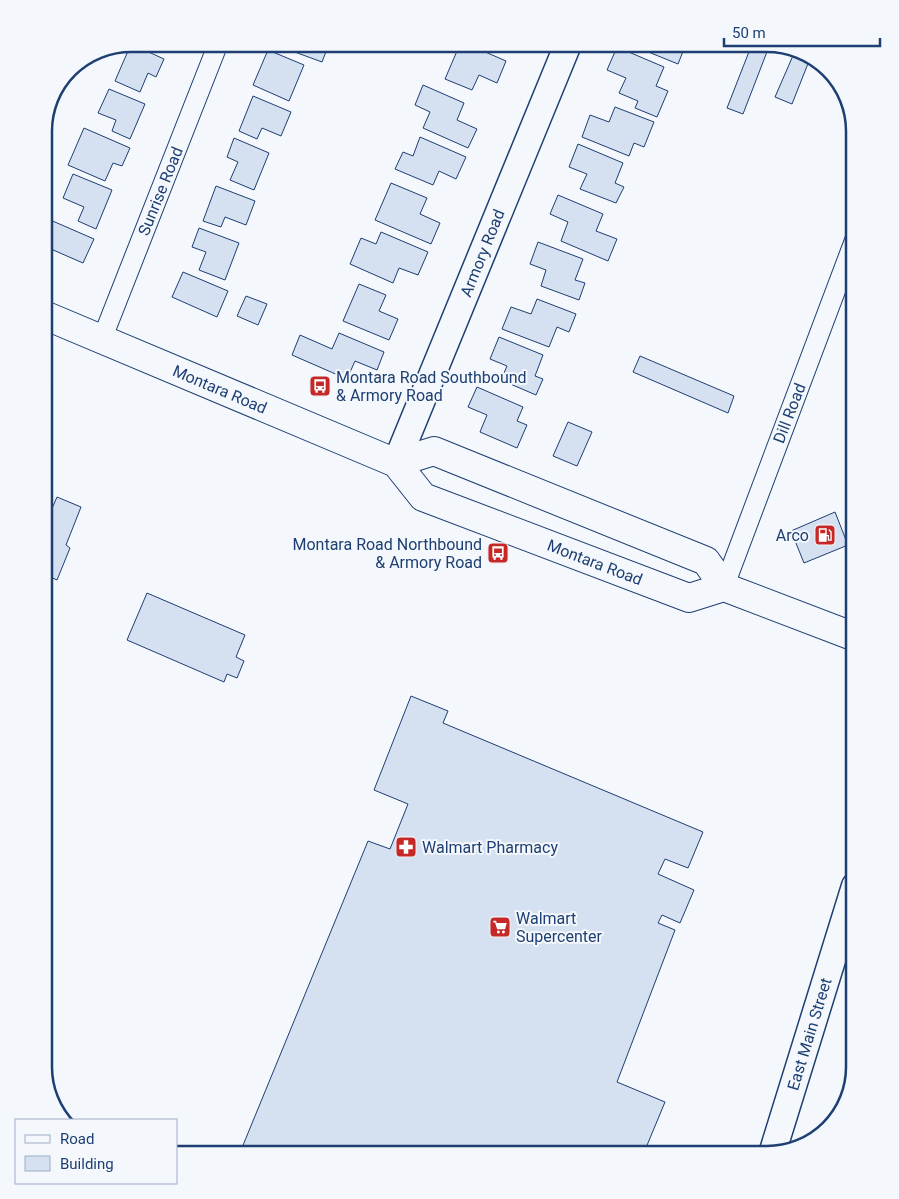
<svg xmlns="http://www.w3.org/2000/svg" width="899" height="1199" viewBox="0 0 899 1199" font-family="Roboto,sans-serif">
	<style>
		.building { fill: #d5e0f0; stroke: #1d3f73 }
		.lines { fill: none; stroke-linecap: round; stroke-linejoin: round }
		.street-casing { stroke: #1d3f73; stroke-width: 21 }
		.secondary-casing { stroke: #1d3f73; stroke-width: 29 }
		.primary-casing { stroke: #1d3f73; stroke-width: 30 }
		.street { stroke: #f4f7fb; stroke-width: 19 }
		.secondary { stroke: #f4f7fb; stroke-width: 26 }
		.primary { stroke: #f4f7fb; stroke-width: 28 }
		.labels { text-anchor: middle; stroke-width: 4; stroke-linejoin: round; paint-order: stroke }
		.street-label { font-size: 16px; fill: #1d3f73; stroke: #f4f7fb }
		.poi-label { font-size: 16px; fill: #1d3f73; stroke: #f4f7fb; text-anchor: start }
		.rim { fill: none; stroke: #1d3f73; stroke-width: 2.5 }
	</style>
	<rect width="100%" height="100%" fill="#f4f7fb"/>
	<path class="building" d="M131 44 164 59 156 77 148 73 140 92 115 81Z
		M150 44H168L165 50Z
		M273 44H329L322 62Z
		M460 44H467L506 61 497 83 479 75 472 90 445 79Z
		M643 44H686L678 64 641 49Z
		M752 44H770L743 114 727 108Z
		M617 47 664 67 656 86 668 91 657 117 635 108 638 101 619 93 626 78 607 70Z
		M268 50 304 65 289 101 253 85Z
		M795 51 811 56 792 104 775 97Z
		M423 85 464 103 457 120 477 129 468 148 423 128 430 112 415 105Z
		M109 89 145 104 130 139 112 131 116 120 98 113Z
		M253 96 291 112 281 136 262 128 257 139 239 131Z
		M615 107 654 122 644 147 634 143 629 156 582 137 590 115 609 122Z
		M84 128 130 148 122 166 113 163 105 181 68 165Z
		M420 137 466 157 456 179 439 171 433 185 395 169 403 152 413 156Z
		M234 138 269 153 254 190 230 180 238 162 227 157Z
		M578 144 623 163 615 183 624 187 616 203 580 189 587 174 569 167Z
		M73 174 112 190 96 229 78 221 84 207 63 198Z
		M391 183 427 198 420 214 440 223 431 244 375 220Z
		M216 186 255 201 246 225 225 217 221 227 203 221Z
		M558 195 603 214 596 231 617 239 608 261 561 241 568 222 550 214Z
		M48 219 94 239 83 263 44 246V228Z
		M199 228 239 243 225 280 199 270 206 252 192 247Z
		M381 232 428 252 418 275 399 268 393 283 350 264 361 238 376 244Z
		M538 242 583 259 575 280 585 283 579 300 541 286 546 270 530 264Z
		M183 272 228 291 217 317 172 297Z
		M359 284 386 295 379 311 398 319 389 340 343 321Z
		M246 296 267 304 258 325 237 316Z
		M537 299 576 314 569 332 557 327 549 347 502 329 511 307 531 314Z
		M339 333 384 352 377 370 355 361 347 379 292 355 300 335 332 349Z
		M499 337 543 355 535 376 543 379 536 395 501 380 507 366 490 359Z
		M640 356 734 396 728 413 633 372Z
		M477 387 523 407 517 421 527 425 517 448 480 432 487 415 468 407Z
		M568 422 592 432 577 466 553 456Z
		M57 497 81 507 66 545 70 548 57 580 44 574V527Z
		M835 512 848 545 804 563 791 531Z
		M147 593 245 635 236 657 244 661 237 678 227 674 224 682 127 640Z
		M411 696 448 711 443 723 703 832 688 868 665 859 658 874 694 890 680 923 662 915 658 923 675 930 617 1082 665 1102 643 1155H239L368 841 390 849 408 804 374 790Z"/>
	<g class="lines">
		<g class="street-casing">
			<path id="street" d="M102 339 218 44
				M724 587 855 239"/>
		</g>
		<g class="secondary-casing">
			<path id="secondary" d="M396 463 568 44
				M772 1154 855 886"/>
		</g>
		<g class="primary-casing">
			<path id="primary" d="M44 315 396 463 423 497 689 598 724 587
				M396 463 434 451 706 561 724 587 855 637"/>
		</g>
		<use href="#street" class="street"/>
		<use href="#secondary" class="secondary"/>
		<use href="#primary" class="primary"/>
	</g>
	<defs>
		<g id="bus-square" transform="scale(1.125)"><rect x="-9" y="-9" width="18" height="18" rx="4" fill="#c62828" stroke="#f4f7fb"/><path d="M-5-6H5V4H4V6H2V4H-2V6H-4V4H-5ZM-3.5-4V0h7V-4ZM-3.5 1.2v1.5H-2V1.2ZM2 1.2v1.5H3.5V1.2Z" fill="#fff"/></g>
		<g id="fuel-square" transform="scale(1.125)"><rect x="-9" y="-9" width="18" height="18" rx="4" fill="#c62828" stroke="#f4f7fb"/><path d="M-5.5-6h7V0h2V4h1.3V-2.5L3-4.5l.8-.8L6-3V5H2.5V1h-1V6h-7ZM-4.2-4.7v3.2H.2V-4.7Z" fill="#fff"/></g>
		<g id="pharmacy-square" transform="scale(1.125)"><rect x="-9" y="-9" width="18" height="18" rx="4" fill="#c62828" stroke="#f4f7fb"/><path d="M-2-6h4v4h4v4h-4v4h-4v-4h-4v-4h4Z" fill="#fff"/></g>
		<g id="supermarket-square" transform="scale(1.125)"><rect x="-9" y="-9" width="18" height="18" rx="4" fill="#c62828" stroke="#f4f7fb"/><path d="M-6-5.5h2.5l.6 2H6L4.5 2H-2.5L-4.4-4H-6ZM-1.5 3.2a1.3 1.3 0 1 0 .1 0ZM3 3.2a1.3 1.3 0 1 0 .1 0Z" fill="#fff"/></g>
	</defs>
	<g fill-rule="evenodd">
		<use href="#bus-square" x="320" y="386"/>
		<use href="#fuel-square" x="825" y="535"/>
		<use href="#bus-square" x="498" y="553"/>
		<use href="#pharmacy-square" x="406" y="847"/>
		<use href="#supermarket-square" x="500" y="927"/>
	</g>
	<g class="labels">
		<g class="street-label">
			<text transform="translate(160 191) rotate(-68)" y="6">Sunrise Road</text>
			<text transform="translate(482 253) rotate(-68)" y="6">Armory Road</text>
			<text transform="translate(220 389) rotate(23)" y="6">Montara Road</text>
			<text transform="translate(789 413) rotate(-69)" y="6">Dill Road</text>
			<text transform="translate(595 562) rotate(21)" y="6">Montara Road</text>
			<text transform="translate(809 1034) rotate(-73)" y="6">East Main Street</text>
		</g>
		<g class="poi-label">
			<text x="336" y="383">Montara Road Southbound<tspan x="336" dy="18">&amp; Armory Road</tspan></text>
			<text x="809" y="541" text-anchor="end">Arco</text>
			<text x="482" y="550" text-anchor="end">Montara Road Northbound<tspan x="482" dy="18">&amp; Armory Road</tspan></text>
			<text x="422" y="853">Walmart Pharmacy</text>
			<text x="516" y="924">Walmart<tspan x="516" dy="18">Supercenter</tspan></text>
		</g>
	</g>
	<path d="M0 0H899V1199H0ZM131 52H767A79 79 0 0 1 846 131V1067A79 79 0 0 1 767 1146H131A79 79 0 0 1 52 1067V131A79 79 0 0 1 131 52Z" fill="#f4f7fb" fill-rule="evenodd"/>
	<path class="rim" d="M131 52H767A79 79 0 0 1 846 131V1067A79 79 0 0 1 767 1146H131A79 79 0 0 1 52 1067V131A79 79 0 0 1 131 52Z"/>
	<rect x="15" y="1119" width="162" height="65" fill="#f4f7fb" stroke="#9eadc5"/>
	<rect x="25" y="1135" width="25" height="8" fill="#f4f7fb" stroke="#9eadc5"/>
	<text x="60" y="1144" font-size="15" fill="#1d3f73">Road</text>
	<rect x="25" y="1156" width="25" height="15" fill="#d5e0f0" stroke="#9eadc5"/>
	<text x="60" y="1169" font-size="15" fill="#1d3f73">Building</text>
	<path d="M724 38v8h156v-8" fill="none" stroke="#1d3f73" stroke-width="2.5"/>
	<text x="732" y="38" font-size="15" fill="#1d3f73" stroke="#f4f7fb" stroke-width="4" paint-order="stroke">50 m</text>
</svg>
